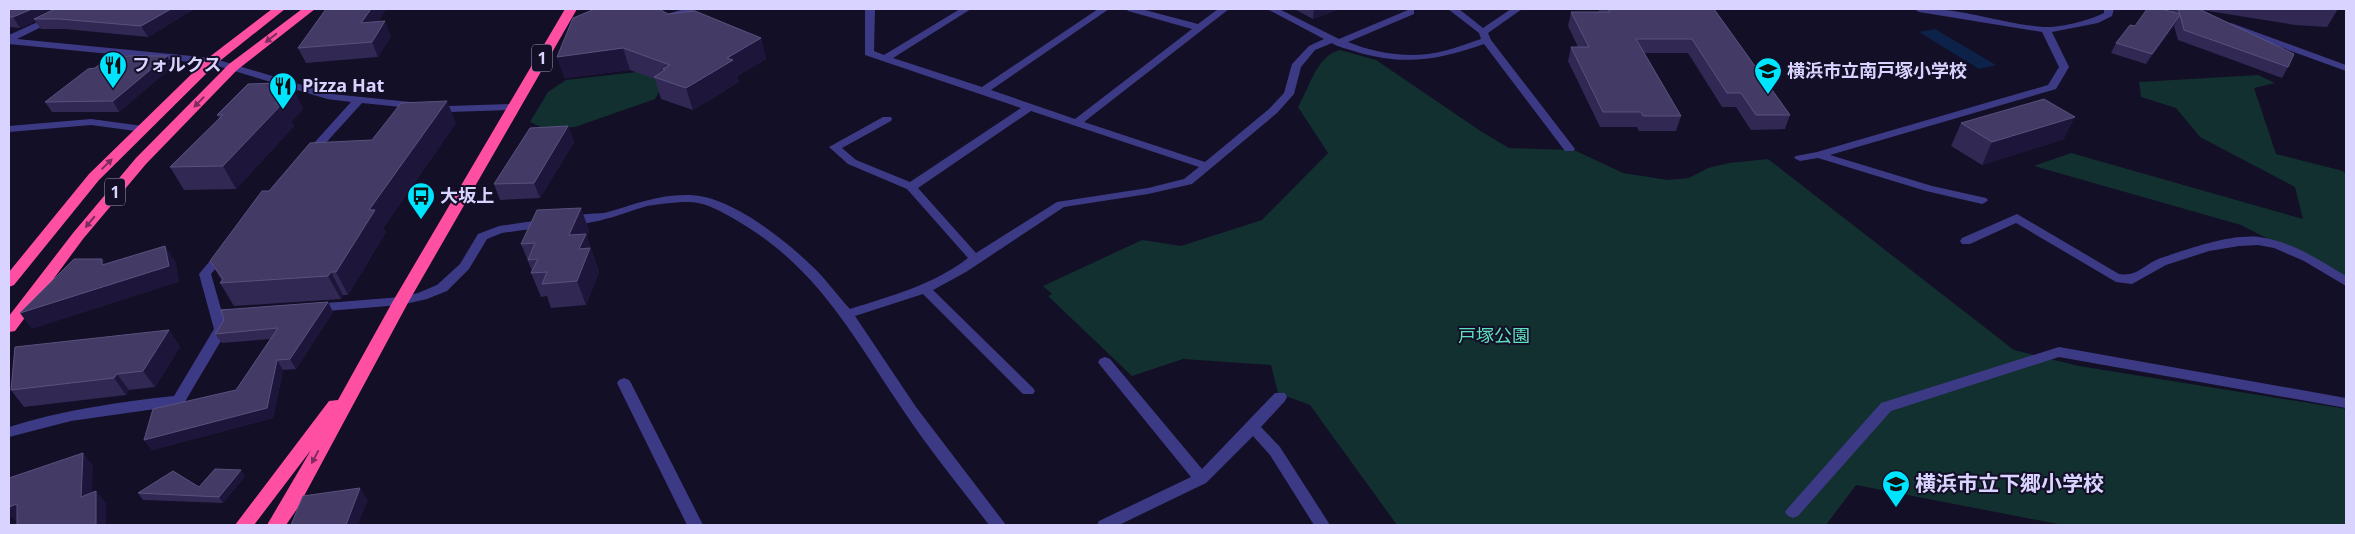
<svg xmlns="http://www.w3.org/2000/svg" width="2355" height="534" viewBox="0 0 2355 534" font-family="'Open Sans','Noto Sans JP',sans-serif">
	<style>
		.green { fill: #12302f }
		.water { fill: #0c2248 }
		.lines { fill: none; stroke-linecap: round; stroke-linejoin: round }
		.minor { fill: #3d3a85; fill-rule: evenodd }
		.highway { fill: #ff4fa3; fill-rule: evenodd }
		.wall { fill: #312854 }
		.shaded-wall { fill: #1d163a }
		.building { fill: #433a66; stroke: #5a527e }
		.oneway { fill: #7d2c5e }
		.labels { text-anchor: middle; stroke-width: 4; stroke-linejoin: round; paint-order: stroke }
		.shield { fill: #130f26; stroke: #9e99be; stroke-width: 1 }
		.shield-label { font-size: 16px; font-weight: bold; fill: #d9d4ff }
		.poi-label { font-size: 18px; font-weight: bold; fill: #d9d4ff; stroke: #130f26; text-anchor: start }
		.park-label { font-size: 18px; fill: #5fe0c0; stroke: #130f26 }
		.near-poi-label { font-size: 21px; font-weight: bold; fill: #d9d4ff; stroke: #130f26; text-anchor: start }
	</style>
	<rect width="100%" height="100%" fill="#130f26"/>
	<path class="green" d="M1340 50 1376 60 1482 132 1509 148 1574 150 1623 173 1668 180 1689 178 1708 168 1729 163 1768 159 2014 350 2079 366 2346 409V525H2063L1856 485 1826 525H1397L1310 405 1278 393 1271 365 1183 359 1132 376 1048 296 1052 294 1043 286 1142 240 1181 246 1262 220 1328 153 1298 107C1310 87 1316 56 1340 50Z
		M663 69 670 73 655 99 575 127 545 129 530 122 548 92 566 80Z
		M2258 75 2275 83 2254 88 2276 154 2343 171 2346 175V279L2241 225 2034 166 2071 153 2303 219 2295 187 2200 137 2176 108 2141 97 2139 82Z"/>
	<path class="water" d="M1935 29 1996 65 1979 69 1919 32Z"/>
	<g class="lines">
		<path class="minor" d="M66 9H78L17 39 212 58 332 94 449 106 512 104 517 107 512 110 449 112 362 103 313 157H305L303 155 305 153 351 102 327 99 211 64 9 44V35Z
			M684 9H700L669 18 664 15Z
			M865 9H875L874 51 884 55 960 9H971L893 58 982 87 1098 9H1109L991 90 1075 119 1192 29 1128 11 1126 9H1141L1198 24 1218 9H1229L1084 122 1205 162 1269 109 1284 93 1292 64 1309 46 1324 39 1267 9H1279L1339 39 1408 10H1414V14L1348 42C1377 54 1413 59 1444 51 1456 48 1468 43 1481 39L1479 33 1448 9H1459L1483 28 1511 9H1522L1488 33 1491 40 1575 149 1573 151H1565L1484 44C1439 60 1404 66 1357 52 1349 49 1337 47 1332 43L1315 50 1301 67 1294 94 1277 113 1192 184 1148 194 1064 207 966 272 933 290 1033 388 1035 391 1033 394H1023L923 294 855 316 916 407 1006 525H989C961 488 931 452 905 413 855 340 820 270 741 223 726 214 707 202 689 202 676 202 660 204 647 206 632 210 576 233 564 220 571 212 597 215 608 212 635 204 660 194 689 195 729 195 784 239 812 266 826 279 837 295 850 309 891 296 933 285 968 258L907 189 848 164 829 147 883 117H891L892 119 891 121 842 148 856 160 910 182 1021 108 865 55ZM1031 111 1199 167 1184 179 1148 188 1057 202 976 253 918 188Z
			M1914 9C1958 6 2001 24 2044 27 2061 28 2090 20 2104 13V9H2114L2112 16 2098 23 2052 32 2069 67 2056 89 1830 155 1932 186 1986 198 1988 200 1986 202 1982 204 1926 191 1818 158 1800 161 1794 158 1796 156 1817 152 2048 85 2059 67 2042 32 1919 12Z
			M2231 23 2346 65V71L2228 28V24Z
			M91 119 143 126 148 129 143 132 91 125 9 132V126Z
			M2017 214 2119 274C2138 277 2144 264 2161 258 2189 249 2229 234 2259 237 2291 241 2319 260 2346 276V286L2304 261 2274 248 2258 245 2239 246 2209 251 2166 265 2132 284 2116 282 2016 223 1970 244H1962L1960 241 1962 238Z
			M547 219 551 220 553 223 551 226 502 233 487 239 469 269 447 291 427 299 401 305 314 312 308 308 314 304 401 297 418 293 437 285 460 264 478 234 499 226Z
			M224 248 230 252 211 274 221 309H237L244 313 237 317 224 318 228 329 183 405 71 421 9 437V427C63 410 118 402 174 396L214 329 199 274 220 249Z
			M2059 347 2346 398V408L2059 357 1891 411 1798 516 1793 518 1788 516 1785 512 1788 508 1881 403Z
			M1105 357 1110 359 1202 469 1275 393H1285L1287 397 1285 401 1261 427 1280 447 1330 525H1314L1270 455 1253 436 1206 483 1119 525H1097L1099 521 1191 477 1100 365 1098 362 1100 359Z
			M624 378 629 380 631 383 703 525H687L617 383 619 380Z"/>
		<path class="highway" d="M272 9H285L216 64 99 180 14 285 9 287V272L89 174 208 58Z
			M302 9H315L237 70 146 164 83 239 15 331 9 332V316L73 233 136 158 229 64Z
			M565 9H577L409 301 297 509 286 525H267L311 450 254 525H235L329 401 338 400 393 301Z"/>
	</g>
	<path class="wall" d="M9 9H194L148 37 65 29H41L35 21 20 28 9 27Z
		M326 9H386L378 22 391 36 378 57 306 63 298 48Z
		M1294 9H1339L1313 19Z
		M1599 9H1714L1790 115 1785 129 1751 130 1736 107H1722L1688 53H1644L1681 116 1676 131H1639L1637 127H1600L1568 61 1571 47H1578L1568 26 1571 12H1599Z
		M2170 9H2338L2327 27 2295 25 2202 10 2288 67 2282 78 2178 40 2174 26 2146 64 2111 53 2116 43 2135 26 2171 11Z
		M668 14 761 38 766 59 737 76 739 82 693 110 661 99 655 79 630 70 565 78 557 57Z
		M173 66 119 112H52L45 102Z
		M278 83 279 87H292L303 109 291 122 294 126 236 189 184 190 170 167 219 118 217 115Z
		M456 123 383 228 386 232 348 295H343L341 299 234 306 220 283 222 281 210 261 269 191 372 140Z
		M1961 123 2064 139 1982 165 1951 146Z
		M568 126 574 142 540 198 500 200 494 184Z
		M581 208 589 231 587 237 599 272 586 305 551 308 547 296 541 297 531 273 532 271 521 244Z
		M328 302 333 312 296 369 283 370 273 418 152 450 144 440 236 390 270 339 222 343 215 334Z
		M169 330 180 347 155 387 129 390 126 395 24 407 11 390Z
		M245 476 223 503 143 500 138 493 199 487Z"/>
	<path class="shaded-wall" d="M32 9H62L34 19 35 21 20 28 13 17Z
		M171 9H194L148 37 141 26Z
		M371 9H386L368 38 361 23Z
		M1314 9H1339L1313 19Z
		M2180 15 2174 26 2146 64 2152 54Z
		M385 21 391 36 378 57 372 42Z
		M761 38 766 59 737 76 739 82 693 110 686 88 727 58Z
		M623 48 630 70 565 78 557 57Z
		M167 56 173 66 119 112 113 101Z
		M278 83 284 95 292 87 303 109 291 122 294 126 236 189 223 166 274 87Z
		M447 101 456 123 383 228 386 232 348 295 336 272 369 210Z
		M2075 117 2064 139 1982 165 1992 142Z
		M568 126 574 142 540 198 534 183Z
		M581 208 589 231 587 237 599 272 586 305 577 281 569 235Z
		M165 246 176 262 179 282 32 329 20 313Z
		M102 259 113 275 102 265Z
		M331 272 343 295 341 299 328 276Z
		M328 302 333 312 296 369 290 359Z
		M169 330 180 347 155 387 143 371Z
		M277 360 283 370 273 418 152 450 144 440 267 408Z
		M117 374 129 390 126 395 114 378Z
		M83 453 93 465 91 509 81 497Z
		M241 470 245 476 223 503 219 497Z
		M360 488 368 500 358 525H346Z
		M96 491 106 503V525H96Z
		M17 504 27 516 15 521 9 514V507Z"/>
	<path class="building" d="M9 9H32L13 17H9Z
		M55 9H171L141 26 59 19H34Z
		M326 9H371L361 23 385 21 372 42 298 48Z
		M595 9H659L668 14 695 11 761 38 727 58 733 60 686 88 654 77 665 70 663 69 670 65 623 48 557 57 573 18Z
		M1608 9H1714L1790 115H1756L1741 93H1727L1692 39H1636L1681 116H1643L1641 112H1603L1571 47H1589L1571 12H1610Z
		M2147 9H2162L2180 14 2178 9H2199L2294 54 2288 67 2184 30 2180 15 2152 54 2116 43 2130 25 2135 26Z
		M110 56H167L113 101 45 102 88 69 95 68Z
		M278 83 274 87H292L275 104H282L223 166 170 167 223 115H217L248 84Z
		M2044 99 2075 117 1992 142 1961 123Z
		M447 101 369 210H375L336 272H331L328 276 220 283 223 279 210 261 262 191H269L310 143 372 140 401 103Z
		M568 126 534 183 494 184 530 128Z
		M581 208 569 235 586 234 579 249 590 248 577 281 542 284 547 272 531 273 538 259 528 260 535 243 521 244 537 210Z
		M165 246 169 266 20 313 74 259H102V265Z
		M328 302 290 359 277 360 267 408 144 440 153 409 236 390 278 328 215 334 224 320 221 310Z
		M169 330 143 371 117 374 114 378 11 390 15 347Z
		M83 453 81 497 96 491V525H17V504L9 507V478Z
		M215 469 241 470 219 497 138 493 173 471 199 487Z
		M360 488 346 525H291L303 496Z"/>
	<defs><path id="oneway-solid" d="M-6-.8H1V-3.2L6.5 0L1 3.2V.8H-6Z" transform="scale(1.25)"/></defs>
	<g class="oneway">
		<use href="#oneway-solid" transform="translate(271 38) rotate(142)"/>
		<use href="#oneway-solid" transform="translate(199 102) rotate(134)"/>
		<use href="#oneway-solid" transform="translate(107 164) rotate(-44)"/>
		<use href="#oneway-solid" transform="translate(90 222) rotate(130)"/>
		<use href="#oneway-solid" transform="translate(315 457) rotate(118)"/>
	</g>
	<defs>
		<g id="restaurant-pin" transform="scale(1.4375)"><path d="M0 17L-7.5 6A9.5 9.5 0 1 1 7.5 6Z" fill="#00e5ff" stroke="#130f26"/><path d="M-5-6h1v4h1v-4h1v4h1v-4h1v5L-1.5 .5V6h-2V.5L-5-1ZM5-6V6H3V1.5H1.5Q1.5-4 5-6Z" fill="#111"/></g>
		<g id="school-pin" transform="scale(1.4375)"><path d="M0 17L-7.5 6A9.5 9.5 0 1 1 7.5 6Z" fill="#00e5ff" stroke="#130f26"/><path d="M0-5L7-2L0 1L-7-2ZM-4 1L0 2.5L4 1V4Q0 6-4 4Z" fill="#111"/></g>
		<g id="bus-pin" transform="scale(1.4375)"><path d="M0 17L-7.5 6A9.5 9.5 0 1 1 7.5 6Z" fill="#00e5ff" stroke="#130f26"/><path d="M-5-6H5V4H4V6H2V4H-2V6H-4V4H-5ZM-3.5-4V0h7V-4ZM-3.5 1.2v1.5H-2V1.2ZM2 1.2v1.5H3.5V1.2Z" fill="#111"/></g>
	</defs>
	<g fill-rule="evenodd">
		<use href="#restaurant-pin" x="113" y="65"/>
		<use href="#school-pin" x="1768" y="71"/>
		<use href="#restaurant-pin" x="283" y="86"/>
		<use href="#bus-pin" x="421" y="196"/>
		<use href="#school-pin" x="1896" y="484"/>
	</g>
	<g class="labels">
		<g class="shield">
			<rect x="532" y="44.5" width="20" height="27" rx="4"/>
			<rect x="105" y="178.5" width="20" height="27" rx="4"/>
		</g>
		<g class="shield-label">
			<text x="542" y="64">1</text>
			<text x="115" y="198">1</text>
		</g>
		<g class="poi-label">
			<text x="132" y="71">フォルクス</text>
			<text x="1787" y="77">横浜市立南戸塚小学校</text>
			<text x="302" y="92">Pizza Hat</text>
			<text x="440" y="202">大坂上</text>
		</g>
		<g class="park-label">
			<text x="1494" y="342">戸塚公園</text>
		</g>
		<g class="near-poi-label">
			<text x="1915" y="491">横浜市立下郷小学校</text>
		</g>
	</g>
	<rect width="2355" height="534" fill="none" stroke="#d9d4ff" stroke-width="20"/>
</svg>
